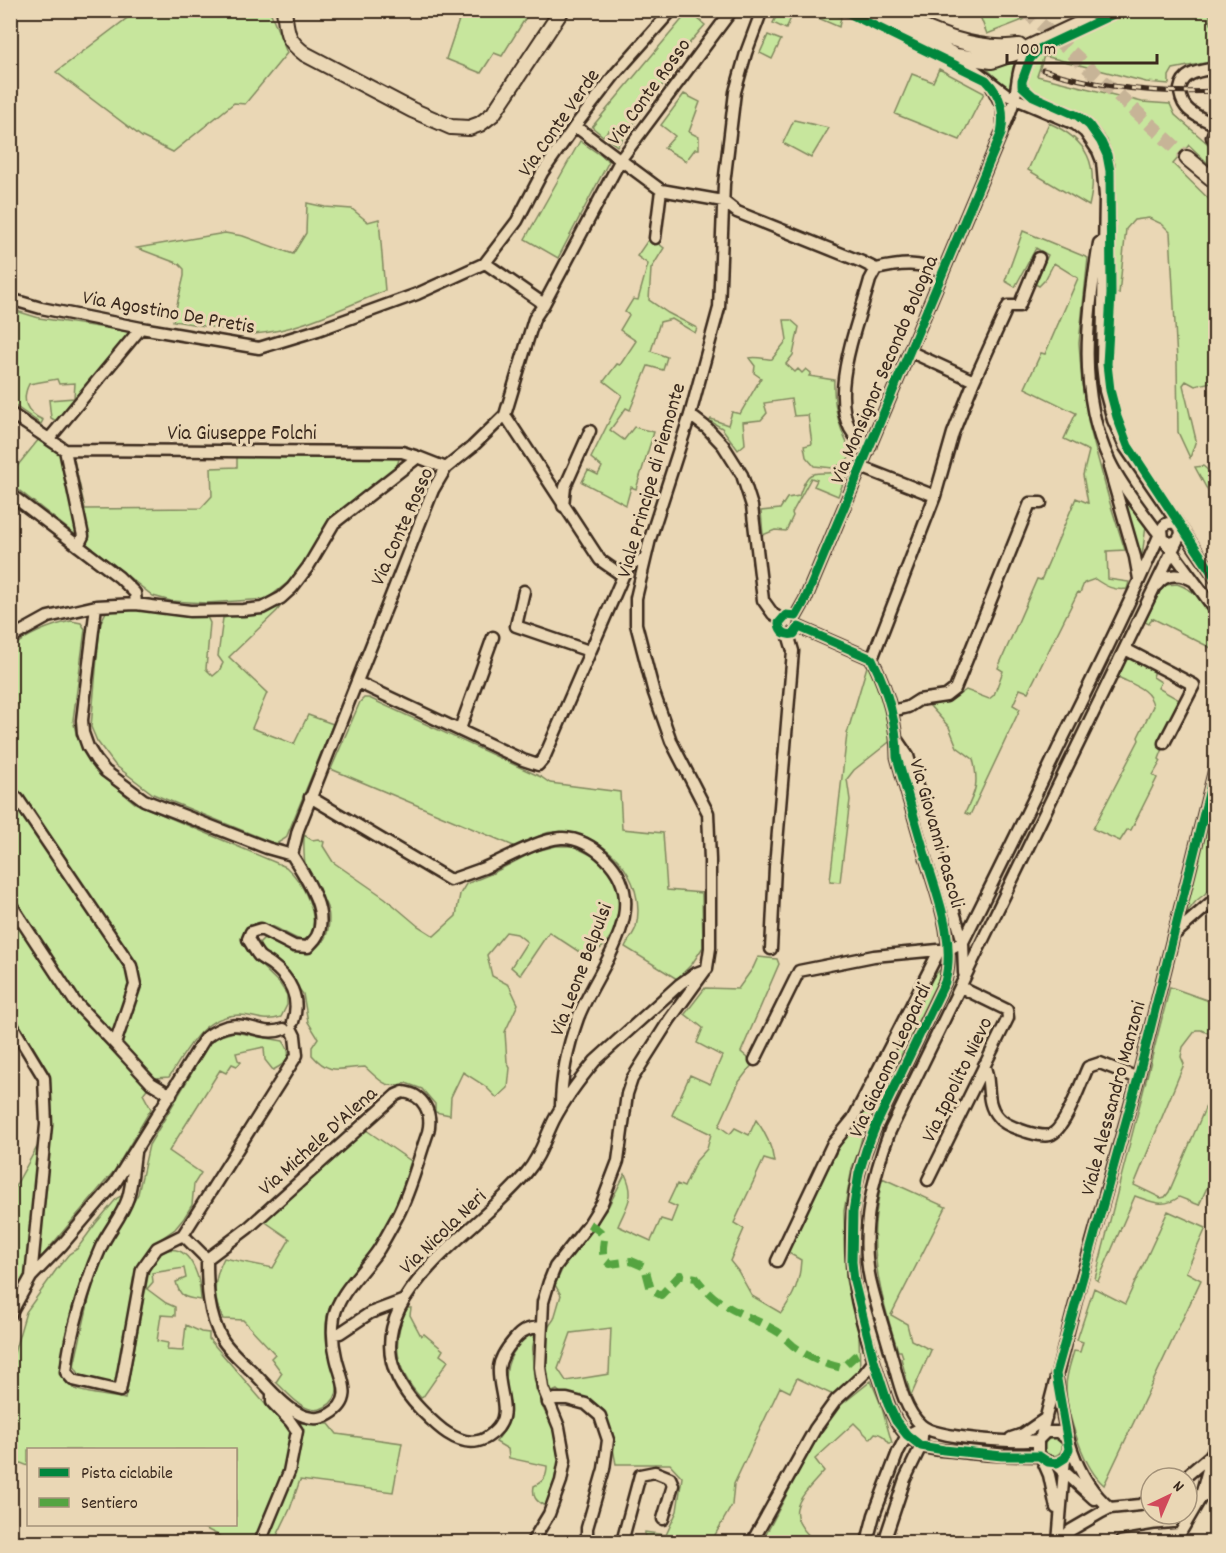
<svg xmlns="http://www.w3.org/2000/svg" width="1226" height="1553" viewBox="0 0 1226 1553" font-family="Dekko,sans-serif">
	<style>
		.green { fill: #c7e69d; stroke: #81885e; stroke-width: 1.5; fill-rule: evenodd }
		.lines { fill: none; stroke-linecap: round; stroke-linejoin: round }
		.major-tunnel { stroke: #c7b497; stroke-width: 14; stroke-dasharray: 14 7; stroke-linecap: butt }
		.minor-casing { stroke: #3b2a1e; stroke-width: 15 }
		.major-casing { stroke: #3b2a1e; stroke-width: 18 }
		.minor { stroke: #ead7b5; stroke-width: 10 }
		.major { stroke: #ead7b5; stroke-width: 14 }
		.rail-casing { stroke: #3b2a1e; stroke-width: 5 }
		.rail { stroke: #ead7b5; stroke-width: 3; stroke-dasharray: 9; stroke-linecap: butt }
		.quiet { stroke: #54a441; stroke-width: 8; stroke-dasharray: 15 8; stroke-linecap: butt }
		.cycleway-casing { stroke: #ead7b5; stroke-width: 13 }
		.cycleway { stroke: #00873e; stroke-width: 9 }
		.labels { text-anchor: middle; stroke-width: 6; stroke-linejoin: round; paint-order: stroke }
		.street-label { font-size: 21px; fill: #3b2a1e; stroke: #ead7b5 }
	</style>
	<rect width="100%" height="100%" fill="#ead7b5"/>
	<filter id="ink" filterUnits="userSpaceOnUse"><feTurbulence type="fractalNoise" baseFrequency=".0167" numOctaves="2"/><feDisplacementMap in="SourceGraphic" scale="12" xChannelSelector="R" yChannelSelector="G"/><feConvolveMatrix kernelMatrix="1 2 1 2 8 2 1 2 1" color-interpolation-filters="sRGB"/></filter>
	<g filter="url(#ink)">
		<path class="green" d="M142 11H270L287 53 245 104 234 103 173 152 142 137 56 72 134 13Z
			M462 11V10L530 11 502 56 494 53 481 73 446 59Z
			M689 11 705 25 680 54 683 57 617 146 608 139 613 132 609 130 603 136 592 127Z
			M779 11H794L786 29 773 23Z
			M802 11H827L841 17 839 27Z
			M978 11H1046L987 34Z
			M1135 11H1209L1211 24 1215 25V61L1173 69 1169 76V84L1146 82 1044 56 1037 76 1142 102 1170 104 1175 115 1215 150V170L1189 145 1173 164 1215 205V381L1195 386 1186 381 1183 385 1196 440 1190 458 1178 432 1177 361 1170 232 1162 224 1149 218 1134 220 1126 229 1119 294 1114 292 1115 164 1107 140 1094 123 1081 112 1035 92 1025 81C1030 66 1035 54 1050 47L1049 44Z
			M768 35 781 40 772 59 760 53Z
			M1016 61 1009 90 985 67Z
			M939 69 984 93 960 140 895 114 912 74 933 82Z
			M684 94 700 102 689 132 699 137V149H695L686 161 664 148 675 136 661 125Z
			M794 120 829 128 811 158 783 143Z
			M1049 123C1088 140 1099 165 1089 206L1028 170Z
			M580 141 609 161 558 258 525 239Z
			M307 203 325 207 352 209 368 222 379 219 385 291C343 307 299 331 254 334L173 321 184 276V269L179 264 137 248 225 233 243 236 293 254 306 233Z
			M1023 231 1088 258 1079 343 1082 384 1089 425 1110 503 1125 550 1107 551 1108 579 1129 582 1127 589C1114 591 1105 586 1095 579L1084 583 1080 593 1078 592 1028 692 1020 689 1013 705 1020 709 970 815 965 813C976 791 979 783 973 759L957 747 949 727 930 706 953 699 966 690 989 699 994 695 1003 671 998 668 1037 579 1041 580 1076 498 1088 503 1083 475 1089 451 1064 439 1076 413 1025 388 1041 353 1045 354 1078 278 1054 263 1045 280 1039 286 1035 284 1048 255 1036 248 1015 287 1005 281Z
			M650 237 664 248 651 269 649 300 668 313 697 328 695 333 672 319 660 322 651 351 667 357 663 370 648 366 630 410 626 408 610 430 624 440 634 427 654 432 636 489 631 487 626 505 582 482 588 470 598 475 602 467 591 458 622 395 604 381 617 364 620 365 636 341 620 330 629 315 625 312 633 299 638 300 648 264 637 256Z
			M10 309 39 318 132 332 56 421 51 418 49 400 74 398 75 383 59 384 57 379 29 384C21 400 26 413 43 420L41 424 11 403Z
			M784 320H791L799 327 793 355 786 364 795 372 798 369 802 373 806 369 811 373 809 376 834 380C833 407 840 432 853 455L840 465 833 468 814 466 806 457 804 446 812 444 808 415 794 416 791 399 764 403 767 413 761 420 743 422 745 444 738 450 722 428 710 421 711 419 728 425 732 412 740 414 761 378 754 373 755 366 749 358C760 356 764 360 772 359L787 340Z
			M39 439 74 460 85 509 201 508 212 496 211 468 237 467V455L399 459 396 469 332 520 297 575 267 599 206 603 171 601 153 596 11 484 10 475Z
			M850 466 838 496 814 486 817 480 811 478 792 513 793 516 786 531 775 530 763 535 761 511 780 509 787 498 799 496C801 490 804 482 808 477 814 469 835 478 850 466Z
			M1203 466 1215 476V504L1195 467Z
			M1122 495 1146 526 1142 556 1141 555Z
			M1177 584C1195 590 1211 606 1215 625 1217 632 1215 642 1215 650L1152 618 1149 624 1145 622 1160 591 1166 585Z
			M278 606 280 607 277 611 229 657 267 693 252 728 294 744 308 715 333 724 286 838 276 844 153 794 115 765 97 741 91 727 100 624 107 610 118 608 203 614 208 619 210 623 206 669 213 676 219 671 223 663 218 656 223 618Z
			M71 621 81 623 85 629 73 720 77 737 95 770 135 803 286 867C303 882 321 916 310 938L301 940C278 933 269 914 245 931L242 942 250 955 280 984 287 995V1005L281 1017C263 1023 255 1015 239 1015 201 1016 188 1049 169 1077L155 1078 143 1094 151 1109 115 1170 39 1260 11 1304V1194L52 1120 49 1073 11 1011V648C29 634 48 626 71 621Z
			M1129 654 1155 670 1153 677 1161 682 1158 688 1181 701 1159 759 1161 761 1153 775 1157 778 1131 830H1127L1120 841 1093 829 1139 740 1138 737 1153 706C1151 689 1131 684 1118 677Z
			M868 663 871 664 882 690 893 739 854 770 847 779 850 800 840 882 830 881 847 734Z
			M364 698H369L541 777 550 783 620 792 622 829 663 833 667 890 702 893 703 947 692 964 677 979 625 947C628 940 634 934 636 927 648 877 603 830 554 832 540 832 530 843 516 847L331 769 360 702Z
			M1210 809 1215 820V886L1196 901 1185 915Z
			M304 835 312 840 318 839 324 842 323 846 333 862 385 898 418 926 434 936 456 916 460 894 466 884 493 873 533 852 556 846H573L601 860 615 879 621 895V912L613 933 604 946 587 957 549 932 520 975 511 967 527 942 517 934 506 932 487 955 492 976 509 985 518 1004 505 1032 507 1062 510 1068 508 1088 497 1098 485 1086 463 1072 451 1097 450 1115 435 1112V1104L422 1089 406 1083C386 1091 379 1079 365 1067 340 1068 330 1076 312 1055V1047L318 1038 308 1022 303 994 281 965 261 949 259 943 264 938C284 948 305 963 323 941 329 933 330 920 328 910 323 895 310 882 306 868 303 857 304 846 304 835Z
			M758 957 777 959 779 964 741 1052 748 1058 752 1065 739 1082 719 1126 730 1134 735 1128 749 1135 756 1120C766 1133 772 1146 774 1162L764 1159 734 1223 744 1229 730 1261 738 1271 752 1296 781 1313C794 1296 800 1281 801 1260L785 1251 844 1138 859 1121 930 980 941 969 943 970 863 1133 858 1153 852 1168 844 1211 846 1280 859 1335 860 1370 841 1390 831 1394 797 1378 790 1392 780 1387 734 1484 732 1505 711 1542H644L645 1532 666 1535 677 1511 682 1477 670 1464H616C611 1442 610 1405 583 1399 573 1397 565 1398 557 1390L550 1393 546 1385 543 1361 547 1329 554 1319 561 1295 555 1285 566 1261 572 1251 582 1244 608 1207 625 1174C636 1197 627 1204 618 1226L651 1241 661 1219 671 1222 677 1207 668 1203 677 1184 684 1187 696 1161 707 1149 711 1134 672 1115 690 1075 710 1084 722 1056 697 1043 703 1028 685 1014 705 988 738 989 753 968ZM611 1328 609 1374 566 1381 558 1369 571 1333Z
			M1170 987 1215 1003V1036L1201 1030H1196L1183 1047 1181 1057 1184 1064 1134 1185 1161 1198 1165 1197 1169 1192 1215 1085V1170L1199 1205 1179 1197C1164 1209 1150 1201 1135 1196L1098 1281 1095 1279Z
			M234 1032 283 1041C294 1055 287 1063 273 1070L265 1060 264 1047 236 1053 238 1060 241 1062 237 1066 232 1064 226 1073 220 1070 169 1151 201 1173 194 1184 192 1205 184 1218 175 1229 152 1245 138 1263 115 1385 81 1377 74 1366 92 1286 107 1248 138 1194 149 1145 210 1042 220 1036Z
			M366 1130 411 1161C405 1178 400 1197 393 1213 386 1226 377 1240 369 1252 355 1274 332 1291 327 1317 325 1328 327 1343 329 1354 334 1372 347 1394 325 1407 306 1418 288 1393 276 1382L282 1373 271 1358 275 1354 243 1320 223 1319C212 1297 213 1280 224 1258L273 1268 290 1239 264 1221Z
			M882 1178 946 1207 891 1315 907 1324 911 1340 931 1350 911 1396 901 1358 903 1357 901 1351H898C885 1310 872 1267 875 1224 876 1208 880 1193 882 1178Z
			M123 1195C113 1221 97 1243 86 1269 76 1292 50 1368 72 1387 80 1394 113 1396 125 1399L150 1265C166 1241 186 1246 196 1272 200 1281 200 1290 201 1300 186 1298 180 1298 176 1282L186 1278 184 1268 152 1273 153 1282 147 1289 166 1303 175 1307V1316L161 1315 157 1341 168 1343 167 1350 183 1351 186 1325 201 1332 209 1333V1339L272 1412 289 1425C302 1421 315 1424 329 1424L337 1434 402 1443 393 1492 300 1480 290 1509 274 1542H232L198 1525 236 1524V1450H28V1466L11 1459V1363L26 1312 56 1270 69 1254 77 1249 96 1223 117 1198Z
			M1168 1211 1206 1228 1186 1272 1201 1280 1104 1485C1084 1469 1066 1413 1066 1387 1066 1375 1071 1362 1074 1351L1080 1352 1083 1342 1077 1340 1094 1288 1125 1304Z
			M407 1308H411L410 1315 421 1336 424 1334 443 1350 440 1355 448 1361 423 1397 421 1398C395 1370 391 1341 407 1308Z
			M531 1334 535 1335 532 1351 534 1378 542 1406 553 1428 559 1462 552 1492 545 1506C536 1501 532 1497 534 1486 544 1481 547 1477 547 1466L509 1458 508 1449 496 1442C501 1435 506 1429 509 1421 512 1412 510 1402 508 1393 502 1368 512 1348 531 1334Z
			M871 1381 881 1405 892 1443H889C885 1437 882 1434 875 1433L870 1439 854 1423 815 1459 824 1471C799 1499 781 1513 816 1542H762L813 1444 841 1405Z
			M1044 1447a9 9 0 1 1 18 0a9 9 0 1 1-18 0Z"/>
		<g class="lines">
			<path class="major-tunnel" d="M1025 10 1187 158"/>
			<g class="minor-casing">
				<path id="minor" d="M956 56 1009 96 1075 124 1085 132 1098 151 1102 161 1105 196 1102 364 1105 391 1113 420 1125 447 1216 579
					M1216 68C1202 71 1183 71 1180 89 1180 95 1182 102 1186 107 1193 116 1206 120 1216 125L1212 137 1216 140
					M992 87 1003 108V123
					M575 126 661 190 723 201 737 212 862 262 876 269C902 263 918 262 943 272
					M655 238 661 190
					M1099 243C1087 316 1077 393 1110 462 1122 487 1140 508 1156 530 1177 557 1196 584 1216 611
					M485 263 544 304
					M10 299 41 308 141 328 259 348 318 330 417 294 485 263 517 221 542 173 575 126 616 73 672 10
					M911 352 974 381 953 433 935 496 872 659C888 691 897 722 897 757 906 790 916 823 925 855 937 896 956 939 945 982 929 1016 912 1050 896 1084 882 1113 867 1141 859 1173 852 1201 850 1234 852 1263 854 1300 867 1339 878 1374 887 1399 894 1434 922 1446 931 1450 943 1450 953 1451 982 1455 1010 1456 1039 1456
					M974 381 1008 306H1019L1039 258
					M10 413 65 450 402 452 418 457
					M505 415 600 560 623 576
					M690 415 707 428 723 445 742 475 752 506 763 600 773 614 781 619
					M49 439 141 328
					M870 447C815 422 859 322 870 280L876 269
					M65 450 83 536 78 546
					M861 467 935 496
					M1109 467 1135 557 1139 579
					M10 494 119 577 135 593 136 604
					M563 506 565 487 590 431
					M1157 585C1166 572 1182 574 1194 581
					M524 591 516 626 589 651
					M96 606 82 720 83 733 88 747 96 760 105 771 144 800 267 848 292 855
					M796 616 805 600 1001 134C1006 123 1012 110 1015 97 1019 73 1017 68 1031 46
					M799 627 872 659
					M10 638 48 617 96 606 136 604 190 611 243 610 262 608 281 598 292 588 308 567 334 523 418 457 446 468
					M1125 649 1194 685 1164 743
					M357 682 523 760 538 765 544 758 623 576 631 563 644 560
					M892 711 908 707 919 700 946 696 955 689 1030 503H1041
					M460 729 493 637
					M897 740 908 756 963 942 964 973
					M10 792 18 799 131 966 135 985 115 1044 151 1083 171 1095
					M310 797 450 880C462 876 473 872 484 868 507 858 537 840 561 838 577 837 594 847 605 858 656 907 597 968 578 1018 568 1046 561 1077 561 1107
					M10 903 75 1002 115 1044
					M1175 934 1216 898
					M771 949 775 867 793 651 788 634
					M10 1022 44 1078 46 1125 31 1277
					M293 1022C301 998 290 978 271 964 267 961 262 959 259 956 255 951 252 945 248 939L251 932 261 929 294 946 308 947C311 943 315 940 317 936 330 911 304 875 292 855L298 830 433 490 446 468 472 447 505 415 534 319 544 304 621 159 732 10
					M755 1060 799 971 874 956 949 949 963 942C997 874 1031 805 1064 736 1098 668 1132 599 1162 529 1164 524 1168 522 1174 523L1180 527 1181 534 1177 541 1170 543 1163 539 1162 529
					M984 1065C992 1081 984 1102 998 1117 1004 1125 1018 1129 1027 1132 1034 1134 1042 1137 1050 1135 1065 1130 1081 1082 1088 1067L1100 1063 1138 1078
					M403 1092C423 1094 433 1113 428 1132 418 1160 411 1191 397 1217 391 1228 385 1239 379 1249 366 1269 338 1293 334 1317 332 1329 333 1345 336 1357 340 1378 356 1399 330 1414 302 1431 274 1393 256 1375 245 1364 230 1352 222 1339 208 1315 207 1286 207 1259L248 1228 396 1095Z
					M135 1153C133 1167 132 1184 128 1198 122 1216 109 1230 101 1247 85 1283 70 1333 66 1372L73 1380 120 1391 142 1269 157 1248 183 1235
					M928 1180 1008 1018 1007 1010 968 991 961 986
					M207 1259 183 1235 297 1055 295 1036 292 1030
					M777 1261 832 1145 853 1119 939 951
					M10 1315 31 1277 62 1245 115 1183 205 1038C242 1009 256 1040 284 1029
					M541 1327C528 1328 522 1330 514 1340 507 1348 500 1357 499 1368 497 1390 514 1414 494 1432 489 1436 485 1440 478 1441 456 1446 435 1424 421 1410 326 1313 475 1238 527 1172 540 1157 545 1138 554 1120 565 1099 580 1079 595 1061L680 984 694 974 707 969
					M333 1334 340 1333 370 1313 402 1301
					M1057 1380C1063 1426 1073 1477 1110 1508
					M548 1403 555 1399H567L586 1404 600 1416 608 1440 604 1469 587 1528V1542
					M1041 1436 1081 1281 1138 1078 1216 765
					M1011 1438 1023 1434 1046 1418
					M1038 1440C1017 1443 936 1439 921 1425 903 1408 898 1378 891 1354 884 1329 876 1305 870 1279 860 1232 873 1175 890 1131L1177 541
					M1068 1440 1058 1432H1046L1038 1440V1452L1042 1459 1057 1465 1094 1499
					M1042 1459 1049 1475 1056 1508
					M1184 1478 1210 1456 1216 1447
					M1201 1498 1216 1486
					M260 1542 289 1472 297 1431 290 1421 272 1402V1392
					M532 1542 549 1514 561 1481 565 1460 559 1427 543 1388 540 1367 543 1302 549 1282 555 1267 589 1224 602 1203 618 1161 627 1094 632 1079 670 1019 707 968 710 948V860L708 813 671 741 654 693 636 624V598L650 539 690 415 719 308 724 184 735 92 746 53 762 10
					M622 1542 640 1475 655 1472 670 1478 673 1485 663 1519
					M752 1542 815 1429 836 1400 864 1374 874 1361
					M867 1542 874 1515 898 1452 907 1435 923 1427
					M884 1542 905 1479 921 1446 923 1427
					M1058 1542 1065 1458
					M1059 1542 1071 1530 1102 1512 1110 1508 1140 1505 1151 1500
					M1120 1542 1156 1536
					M1153 1542 1156 1536 1179 1534
					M1175 1542 1200 1499 1210 1462"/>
			</g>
			<g class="major-casing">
				<path id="major" d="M284 10C287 32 286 40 305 54L412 110 451 127 469 128 480 124 493 114 562 10
					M858 10 956 56 992 61 1021 51 1109 10
					M884 10C926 29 972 53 1019 46
					M1187 158 1216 182"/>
			</g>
			<use href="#minor" class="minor"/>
			<use href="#major" class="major"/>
			<g class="rail-casing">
				<path id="rail" d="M1043 70C1098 87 1159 94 1216 91"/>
			</g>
			<use href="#rail" class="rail"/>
			<path class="quiet" d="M589 1224C614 1239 599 1237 604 1259L610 1264 631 1261 645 1267 651 1290 661 1295 680 1275 696 1278C721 1312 745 1312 778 1332 784 1336 789 1343 795 1347 810 1359 825 1364 842 1368L855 1356 871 1348"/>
			<g class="cycleway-casing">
				<path id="cycleway" d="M842 10 986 80C1002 97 1005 112 1001 134L805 600 796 616 786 615 779 623C780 632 786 636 794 634L799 627 872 659C888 691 897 722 897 757 906 790 916 823 925 855 937 896 956 939 945 982L876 1125 866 1150 859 1173 853 1212 852 1262 854 1281 874 1361 888 1404 896 1421 907 1435 921 1446 944 1450 1002 1456H1039L1048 1462 1057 1463 1065 1458 1069 1449 1056 1374 1138 1078 1216 765
					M1122 10 1039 49 1030 59 1022 81V86L1033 96 1078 116 1089 125 1101 142 1107 155 1110 171 1111 294 1107 364 1110 390 1117 417 1128 446 1216 579"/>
			</g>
			<use href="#cycleway" class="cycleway"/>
		</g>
	</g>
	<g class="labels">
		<g class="street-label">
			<text transform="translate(648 91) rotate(-54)" y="7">Via Conte Rosso</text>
			<text transform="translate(558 122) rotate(-55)" y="7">Via Conte Verde</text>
			<text transform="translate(169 311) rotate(10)" y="7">Via Agostino De Pretis</text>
			<text transform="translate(883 369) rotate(-67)" y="7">Via Monsignor Secondo Bologna</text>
			<text x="242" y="439">Via Giuseppe Folchi</text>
			<text transform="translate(650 480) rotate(-74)" y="7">Viale Principe di Piemonte</text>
			<text transform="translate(401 526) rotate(-66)" y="7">Via Conte Rosso</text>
			<text transform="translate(938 833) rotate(74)" y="7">Via Giovanni Pascoli</text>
			<text transform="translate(580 969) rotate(-69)" y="7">Via Leone Belpulsi</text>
			<text transform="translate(889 1060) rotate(-65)" y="7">Via Giacomo Leopardi</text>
			<text transform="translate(956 1079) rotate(-64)" y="7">Via Ippolito Nievo</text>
			<text transform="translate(1112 1098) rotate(-75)" y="7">Viale Alessandro Manzoni</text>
			<text transform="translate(317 1140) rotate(-42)" y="7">Via Michele D'Alena</text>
			<text transform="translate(442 1231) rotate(-44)" y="7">Via Nicola Neri</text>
		</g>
	</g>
	<rect width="1226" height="1553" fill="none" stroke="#ead7b5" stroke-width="36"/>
	<rect x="18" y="18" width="1190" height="1517" fill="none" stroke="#3b2a1e" stroke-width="2" filter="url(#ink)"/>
	<rect x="27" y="1448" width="210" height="78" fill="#ead7b5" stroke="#a49279" stroke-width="1.5"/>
	<rect x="39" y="1468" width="30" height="9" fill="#00873e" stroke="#a49279" stroke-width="1.5"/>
	<text x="81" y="1478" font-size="18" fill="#3b2a1e">Pista ciclabile</text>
	<rect x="39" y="1498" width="30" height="9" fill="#54a441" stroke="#a49279" stroke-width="1.5"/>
	<text x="81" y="1508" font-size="18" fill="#3b2a1e">Sentiero</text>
	<g transform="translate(1169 1496) rotate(44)"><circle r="28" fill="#ead7b5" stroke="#a49279" stroke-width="1.5"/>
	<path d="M0-4.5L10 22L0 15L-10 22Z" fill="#d1495b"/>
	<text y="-9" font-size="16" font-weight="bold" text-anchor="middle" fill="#3b2a1e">N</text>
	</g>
	<path d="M1007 54v9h150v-9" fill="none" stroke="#3b2a1e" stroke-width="3"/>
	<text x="1016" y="54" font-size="18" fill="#3b2a1e" stroke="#ead7b5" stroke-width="4.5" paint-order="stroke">100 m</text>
</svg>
